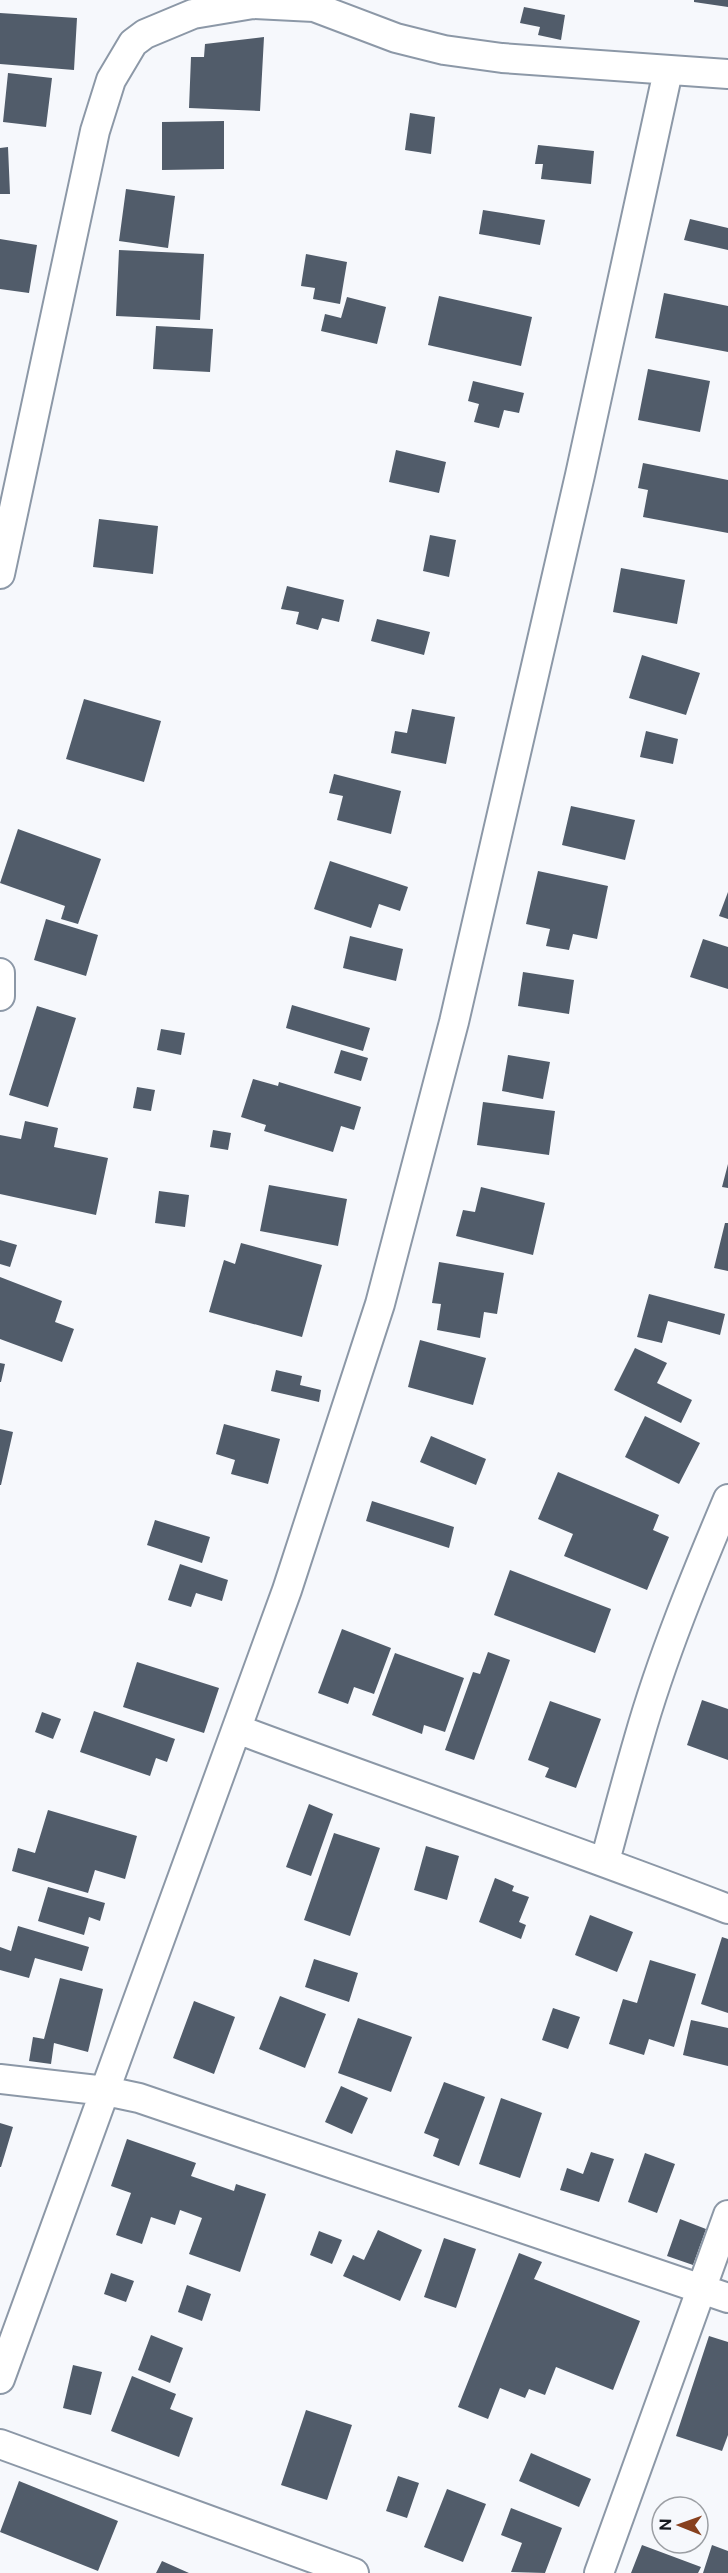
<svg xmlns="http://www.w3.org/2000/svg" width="728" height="2573" viewBox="0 0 728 2573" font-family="'Public Sans',sans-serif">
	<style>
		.building { fill: #515c6a }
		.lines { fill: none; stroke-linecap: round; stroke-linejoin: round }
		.minor-casing { stroke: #8c98a7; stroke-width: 32 }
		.minor { stroke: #fff; stroke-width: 28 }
	</style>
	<rect width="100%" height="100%" fill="#f6f8fc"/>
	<path class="building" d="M694 0H728V7L694 2Z
		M524 7 565 15 561 40 538 35 540 27 520 23Z
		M0 13 77 18 74 70 0 64Z
		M264 37 260 111 189 108 191 57H204L205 44Z
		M8 73 52 78 46 127 3 122Z
		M410 113 435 117 431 154 405 150Z
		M224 121V169L162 170V122Z
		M538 145 594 151 591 184 541 179 543 164H535Z
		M8 147 10 194H0V148Z
		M126 189 175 196 168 248 119 241Z
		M483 210 545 220 540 245 479 234Z
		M690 219 728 228V250L684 240Z
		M0 239 37 245 29 293 0 289Z
		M119 250 204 254 200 320 116 316Z
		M306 254 347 262 340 304 313 299 315 288 301 286Z
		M664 293 728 306V352L655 338Z
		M439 296 532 317 521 366 428 345Z
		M347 297 386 307 377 344 321 331 325 314 341 318Z
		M156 326 213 329 210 372 153 369Z
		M648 369 710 381 700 432 638 420Z
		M473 381 524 393 519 413 504 410 499 428 474 422 479 404 468 401Z
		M396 450 446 462 439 493 389 482Z
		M643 463 728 480V533L643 517 648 490 638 488Z
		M99 519 158 526 153 574 93 567Z
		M430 535 456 540 449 577 423 571Z
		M621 568 685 580 677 624 613 612Z
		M287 586 344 600 339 622 322 618 318 630 296 624 299 612 281 609Z
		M377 619 430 632 424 655 371 641Z
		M642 655 700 673 686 715 629 698Z
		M84 699 161 721 144 782 66 759Z
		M412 709 455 717 446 764 391 753 395 731 407 733Z
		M646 731 678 739 673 764 640 757Z
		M334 774 401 791 391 834 337 820 343 796 329 793Z
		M571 806 635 820 625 860 562 845Z
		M18 829 101 859 78 924 61 919 65 906 0 883Z
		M330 861 408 887 400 911 379 904 371 928 314 909Z
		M538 871 608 886 597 939 573 934 569 950 546 946 550 929 526 924Z
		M728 892V919L719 916Z
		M46 919 98 935 86 976 34 960Z
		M350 936 403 949 396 981 343 968Z
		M703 939 728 947V989L690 977Z
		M523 972 574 980 569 1014 518 1006Z
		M292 1005 370 1028 363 1051 286 1028Z
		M37 1006 76 1018 48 1107 9 1095Z
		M161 1029 185 1033 181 1055 157 1050Z
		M341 1050 368 1058 361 1081 334 1073Z
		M508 1055 550 1062 543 1099 502 1091Z
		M253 1079 278 1086 279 1082 361 1107 354 1130 341 1126 333 1152 264 1131 266 1125 241 1117Z
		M137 1087 155 1090 151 1111 133 1108Z
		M483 1102 555 1111 549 1155 477 1145Z
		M25 1121 58 1128 54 1147 108 1158 96 1215 0 1194V1135L21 1139Z
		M213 1130 231 1133 228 1150 210 1147Z
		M728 1164V1188L722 1187Z
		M269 1185 347 1199 338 1246 260 1231Z
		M481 1187 545 1203 533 1255 456 1236 463 1210 475 1212Z
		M159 1191 189 1195 185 1227 155 1223Z
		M725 1223H728V1271L714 1268Z
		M0 1240 17 1245 10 1267 0 1264Z
		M241 1243 322 1265 302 1337 209 1312 224 1260 235 1264Z
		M439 1262 504 1273 497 1314 484 1312 480 1338 437 1330 441 1304 432 1303Z
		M0 1277 62 1301 55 1322 74 1329 62 1362 0 1339Z
		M649 1294 725 1314 720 1335 668 1321 662 1343 637 1337Z
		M420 1340 486 1358 473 1405 408 1387Z
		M635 1348 667 1363 657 1383 692 1400 681 1423 614 1390Z
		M0 1363 5 1364 1 1382H0Z
		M276 1370 302 1376 300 1385 321 1390 319 1402 271 1391Z
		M645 1416 700 1443 679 1484 625 1457Z
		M224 1424 280 1439 268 1484 231 1474 235 1460 216 1454Z
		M0 1429 13 1432 1 1485H0Z
		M431 1436 486 1459 476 1485 420 1462Z
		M558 1472 659 1515 653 1530 669 1537 647 1590 564 1556 573 1534 538 1519Z
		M372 1501 454 1527 449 1548 366 1521Z
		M155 1520 210 1537 202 1563 147 1545Z
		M180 1564 228 1580 222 1601 196 1593 191 1607 168 1600Z
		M510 1570 611 1609 595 1653 494 1615Z
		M342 1629 391 1648 374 1694 354 1687 348 1704 318 1693Z
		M488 1652 510 1660 474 1760 445 1750 473 1672 480 1674Z
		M395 1653 464 1678 445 1732 424 1725 422 1734 372 1715Z
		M137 1662 219 1688 204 1733 123 1707Z
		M702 1700 728 1709V1760L687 1745Z
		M550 1701 601 1719 576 1788 545 1777 549 1768 528 1760Z
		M94 1711 175 1739 167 1762 156 1758 150 1776 80 1752Z
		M42 1712 61 1719 53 1739 35 1732Z
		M309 1804 333 1814 311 1876 286 1867Z
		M48 1810 137 1836 125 1879 95 1870 88 1893 12 1871 18 1848 35 1853Z
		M334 1833 380 1848 350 1936 304 1920Z
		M426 1846 459 1856 447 1900 414 1890Z
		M495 1878 514 1886 512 1891 529 1897 519 1922 526 1925 521 1939 479 1922Z
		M48 1887 105 1903 100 1921 89 1917 84 1935 38 1921Z
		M590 1915 633 1932 617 1972 575 1955Z
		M18 1926 89 1947 82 1971 35 1958 29 1978 0 1970V1947L11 1951Z
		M722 1937 728 1939V2013L701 2004Z
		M314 1959 358 1973 349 2002 305 1987Z
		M650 1960 696 1974 674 2047 649 2039 644 2055 609 2044 623 1999 637 2003Z
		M60 1978 103 1989 88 2052 54 2043 51 2064 29 2061 33 2037 44 2039Z
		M280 1996 326 2014 305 2068 259 2049Z
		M194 2001 235 2017 214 2074 173 2058Z
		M553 2008 580 2017 568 2049 542 2040Z
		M358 2018 412 2037 391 2092 338 2073Z
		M691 2020 728 2028V2066L683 2055Z
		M444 2082 485 2097 459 2166 433 2156 439 2139 424 2133Z
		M341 2086 368 2098 352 2134 325 2122Z
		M501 2098 542 2113 520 2178 479 2164Z
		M0 2123 13 2127 1 2167H0Z
		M127 2139 196 2163 191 2176 234 2191 236 2184 266 2194 240 2272 189 2254 202 2218 180 2210 175 2225 151 2217 142 2244 116 2235 131 2193 111 2186Z
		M591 2152 614 2159 599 2202 560 2190 567 2168 583 2174Z
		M645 2153 675 2164 657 2213 628 2202Z
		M680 2219 706 2229 693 2265 667 2256Z
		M378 2230 422 2250 400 2301 343 2276 353 2255 364 2260Z
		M319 2231 342 2240 332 2264 310 2255Z
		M444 2238 476 2249 456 2308 424 2297Z
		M519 2253 542 2262 534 2279 640 2321 613 2390 556 2367 545 2395 529 2389 525 2398 500 2388 488 2419 458 2407Z
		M111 2273 134 2281 126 2302 104 2294Z
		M187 2285 211 2294 202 2321 178 2312Z
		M151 2335 183 2348 170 2383 138 2370Z
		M709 2336 728 2342V2435L722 2451 676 2436Z
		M73 2365 102 2372 91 2415 63 2408Z
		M132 2376 176 2394 170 2409 193 2418 179 2457 111 2431Z
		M306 2410 352 2425 327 2500 281 2485Z
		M531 2453 591 2479 579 2507 519 2481Z
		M398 2476 419 2483 407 2518 386 2511Z
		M19 2481 118 2521 98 2571 0 2532Z
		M447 2489 486 2504 463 2562 424 2547Z
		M511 2508 562 2528 545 2573 511 2572 522 2543 501 2535Z
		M642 2545 701 2567 698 2573H631Z
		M712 2545 728 2551V2573H703Z
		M162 2561 189 2573H156Z"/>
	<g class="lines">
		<g class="minor-casing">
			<path id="minor" d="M0 574 95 131 111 80 133 43 145 34 193 14 253 4 314 7 396 38 444 50 502 58 728 74
				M0 973V996
				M237 1729C400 1790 565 1846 728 1909
				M605 1861C616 1820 627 1779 639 1738 662 1657 695 1577 728 1499
				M0 2079 106 2091 139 2098 728 2298
				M0 2379 287 1590 380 1304 454 1022 580 475 668 71
				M0 2444 354 2573
				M599 2573 728 2215"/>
		</g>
		<use href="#minor" class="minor"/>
	</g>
	<g transform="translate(680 2525) rotate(271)"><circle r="28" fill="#f6f8fc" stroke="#9c9fa4" stroke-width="1.5"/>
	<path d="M0-4.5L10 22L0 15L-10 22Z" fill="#87401e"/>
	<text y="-9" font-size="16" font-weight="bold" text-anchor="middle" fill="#161a20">N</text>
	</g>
</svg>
